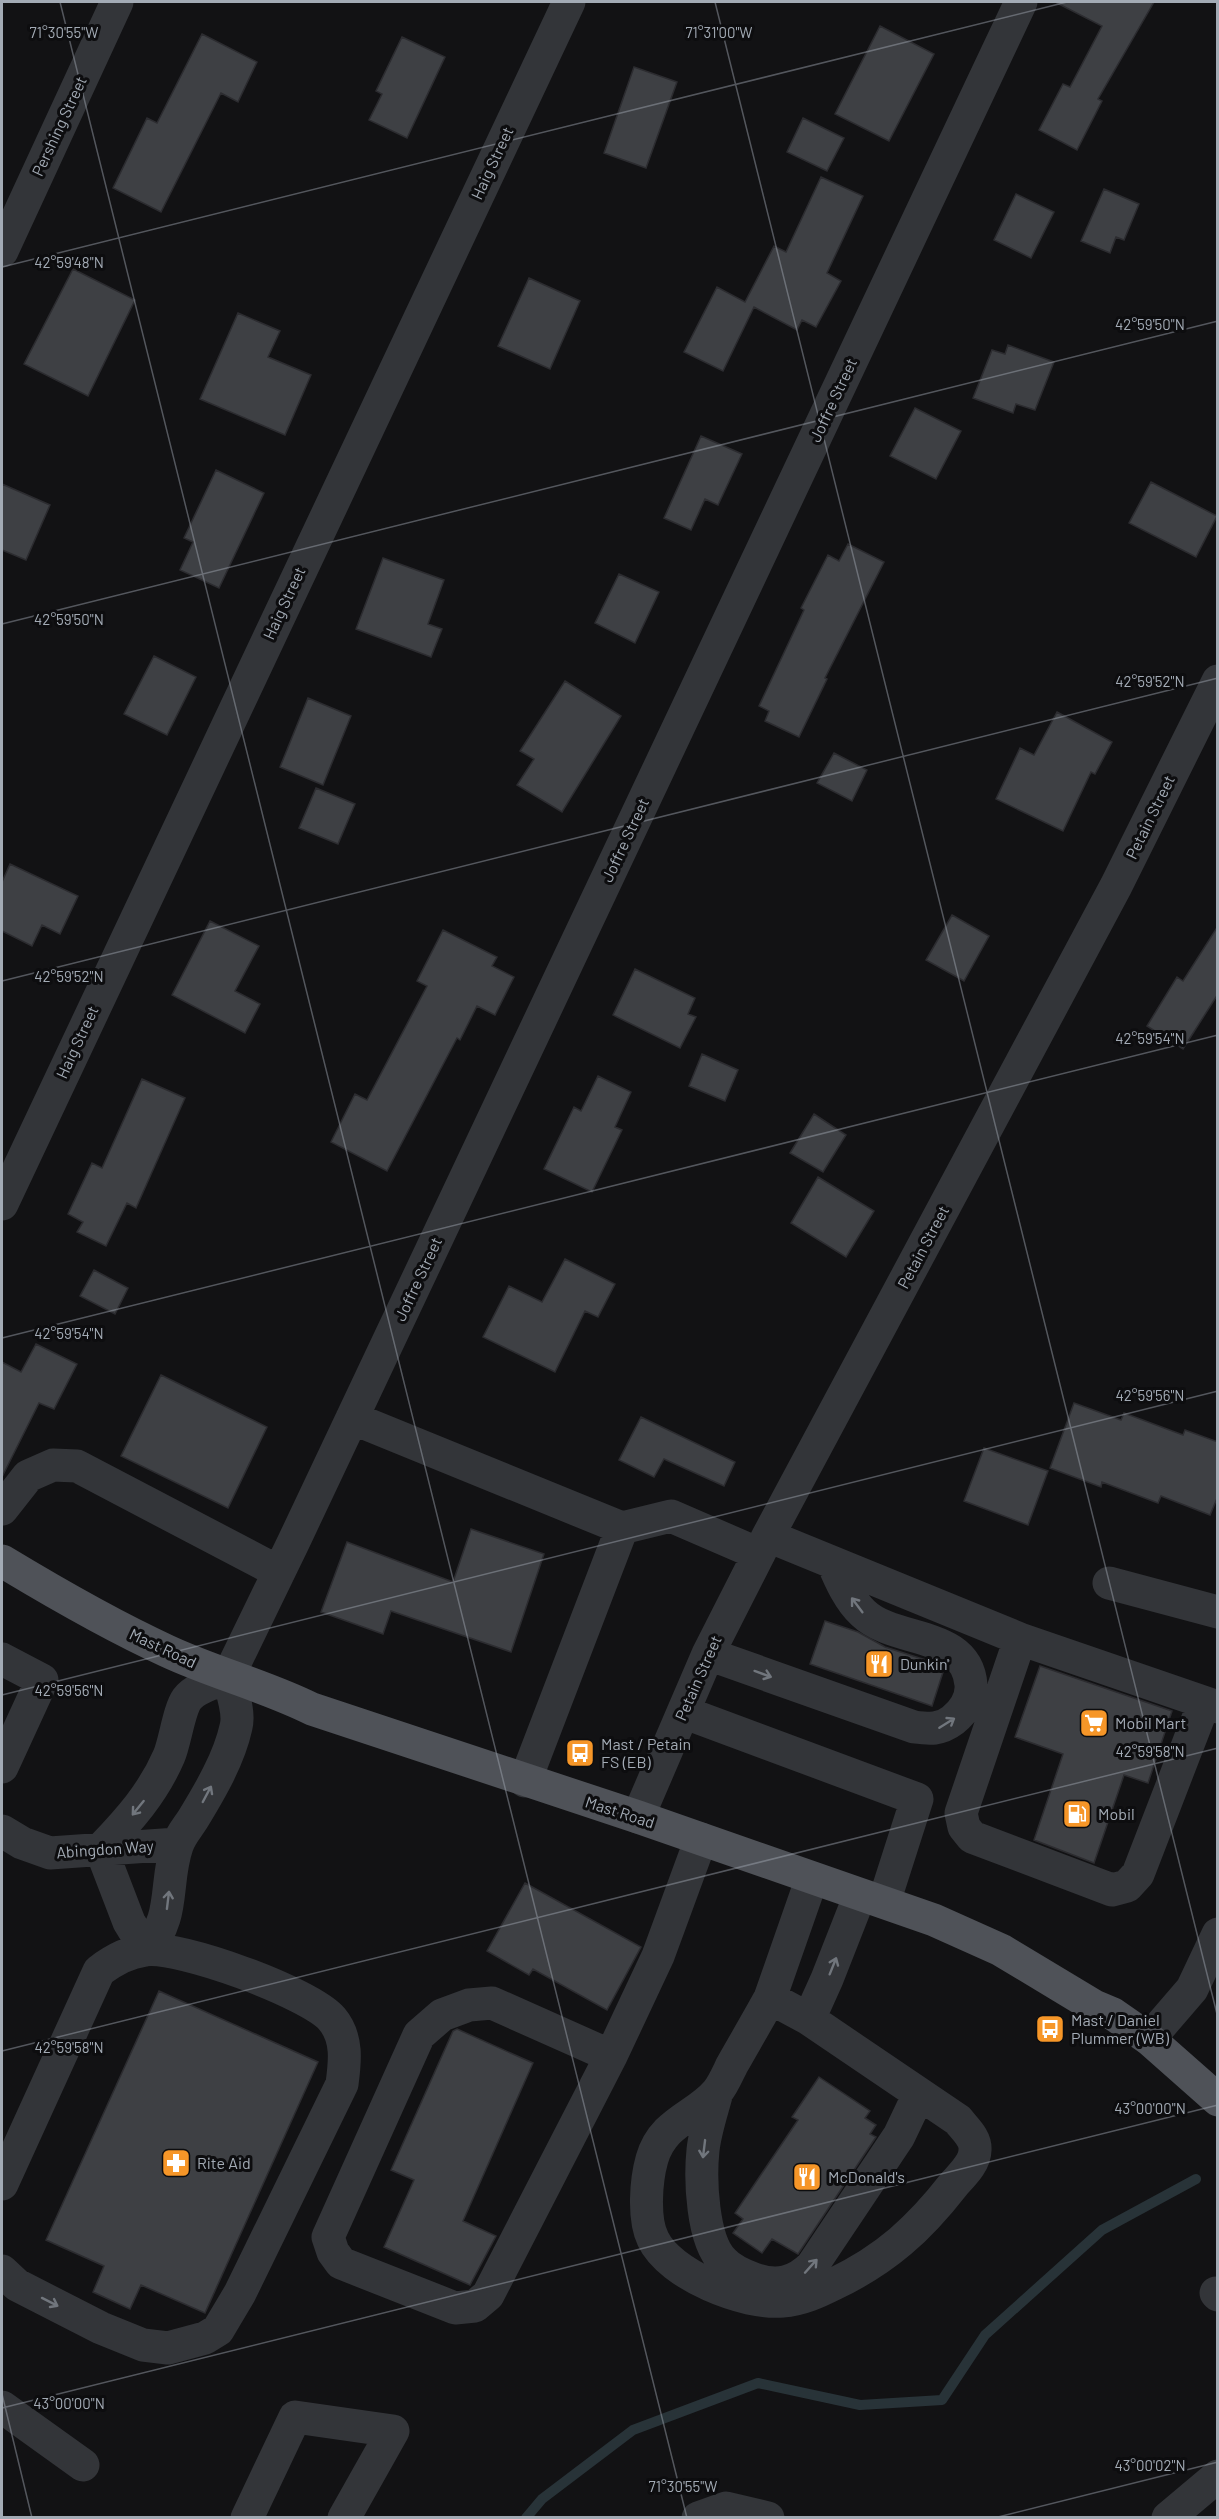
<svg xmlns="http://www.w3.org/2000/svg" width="1219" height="2519" viewBox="0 0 1219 2519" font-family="Barlow,sans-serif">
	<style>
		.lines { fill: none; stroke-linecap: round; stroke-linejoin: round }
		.stream { stroke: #283338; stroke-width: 10 }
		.building { fill: #3e4044; stroke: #2c2c30; stroke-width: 1.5 }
		.minor { stroke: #333539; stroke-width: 33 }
		.major { stroke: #4f5258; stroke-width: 33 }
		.oneway { stroke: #71767d }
		.ticks { fill: none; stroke: #a3abb5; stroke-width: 1.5; stroke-opacity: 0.45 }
		.labels { text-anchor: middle; stroke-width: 6; stroke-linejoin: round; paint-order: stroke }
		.street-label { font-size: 16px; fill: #a3abb5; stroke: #0d0d0f }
		.poi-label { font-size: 16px; fill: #a3abb5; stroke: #0d0d0f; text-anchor: start }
		.ticks-label { font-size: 15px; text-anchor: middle; fill: #a3abb5; stroke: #0d0d0f; stroke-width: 6; stroke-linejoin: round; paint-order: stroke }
	</style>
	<rect width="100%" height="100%" fill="#121214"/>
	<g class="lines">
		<path class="stream" d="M526 2518 542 2499 633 2430 758 2383 860 2405 942 2400 985 2335 1102 2230 1196 2179"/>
	</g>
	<path class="building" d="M1055 2H1154L1098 99 1102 101 1077 150 1039 130 1063 84 1070 87 1102 26Z
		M880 26 934 54 889 141 835 114Z
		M202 34 257 62 238 102 221 93 161 212 113 188 147 118 157 123Z
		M402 37 445 57 407 138 369 120 382 94 376 91Z
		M634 67 677 82 646 168 604 153Z
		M803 118 844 138 827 171 787 152Z
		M821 177 863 196 827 273 841 281 816 327 802 320 797 330 754 307 723 371 684 352 717 287 745 302 774 246 786 252Z
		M1104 189 1139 204 1124 240 1116 237 1110 253 1081 241Z
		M1016 194 1054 212 1031 258 994 240Z
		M73 269 135 300 88 396 24 364Z
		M529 278 580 301 550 369 498 346Z
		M238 313 280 331 268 357 311 375 285 435 200 399Z
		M1008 345 1054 362 1035 410 1016 404 1013 413 973 398 992 350 1005 354Z
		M915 408 961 431 936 479 890 456Z
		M701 436 742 454 718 505 705 499 691 530 664 518Z
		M216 470 264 493 219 588 180 570 193 542 184 538Z
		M1151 482 1217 516 1196 557 1129 523Z
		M2 484 50 505 26 560 2 550Z
		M848 544 884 562 825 678 827 679 799 737 765 721 769 711 759 706 804 610 801 608 828 555 839 561Z
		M383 558 444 580 428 624 442 629 431 657 356 629Z
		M619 574 659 592 635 643 595 623Z
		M154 656 196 677 167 735 124 714Z
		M565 681 621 716 562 812 517 785 534 759 520 751Z
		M308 698 351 716 323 785 280 767Z
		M1057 712 1112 742 1095 774 1091 772 1063 831 996 799 1020 748 1034 755Z
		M834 753 867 770 852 801 817 783Z
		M316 788 355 804 338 844 299 828Z
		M10 864 78 896 60 934 42 925 32 946 2 931V882Z
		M952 915 989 936 964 981 926 960Z
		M210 921 259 946 235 991 260 1004 245 1033 172 995Z
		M1218 926V994L1183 1049 1147 1026 1177 977 1183 981Z
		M443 930 497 957 492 966 514 977 495 1015 477 1006 460 1040 457 1038 387 1171 331 1142 355 1094 367 1100 427 986 417 981Z
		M635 969 695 998 688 1014 696 1017 680 1048 613 1015Z
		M702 1054 738 1070 725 1101 689 1086Z
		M598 1076 631 1092 615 1127 622 1130 592 1192 544 1169 574 1107 581 1111Z
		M142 1079 185 1098 136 1208 127 1203 106 1246 77 1232 83 1222 68 1214 92 1163 102 1168Z
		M814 1114 846 1135 823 1172 790 1153Z
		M818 1177 874 1211 846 1257 791 1223Z
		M565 1259 615 1284 598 1317 585 1311 555 1372 483 1337 509 1286 542 1302Z
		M94 1270 128 1288 115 1314 80 1296Z
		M36 1344 77 1364 54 1409 39 1403 2 1477V1362L21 1372Z
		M161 1375 267 1427 228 1508 121 1456Z
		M1074 1403 1121 1420 1124 1413 1183 1435 1185 1430 1218 1442V1496L1210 1515 1161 1496 1158 1503 1102 1482 1101 1487 1050 1468Z
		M641 1417 735 1462 724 1486 664 1459 654 1477 619 1460Z
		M984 1448 1048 1471 1028 1525 964 1501Z
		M471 1529 544 1554 511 1652 391 1611 383 1634 321 1612 347 1542 453 1582Z
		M825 1621 858 1632 885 1647 935 1663 944 1669 932 1706 810 1664Z
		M1040 1666 1172 1711 1148 1783 1124 1775 1094 1863 1034 1840 1063 1754 1015 1737Z
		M525 1883 641 1947 607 2010 533 1969 529 1975 487 1951Z
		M159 1991 318 2062 205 2313 141 2285 130 2309 93 2292 104 2266 46 2240Z
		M457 2029 533 2063 463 2221 496 2236 470 2285 384 2247 414 2180 391 2170 453 2031Z
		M819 2077 870 2111 865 2118 876 2125 870 2134 876 2137 798 2254 772 2239 762 2253 733 2233 743 2219 735 2213 798 2120 792 2117Z"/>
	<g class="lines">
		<path class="minor" d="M2 251 117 2
			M2 1204 569 2
			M352 1418 622 1528 671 1516 759 1554
			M2 1509 28 1476 53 1465 77 1466 279 1572
			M768 1536 1020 1639 961 1813 964 1827 972 1837 1112 1890 1127 1886 1138 1874 1204 1703
			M1109 1583 1218 1612
			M1020 1639 1218 1707
			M708 1654 914 1727C930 1729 940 1730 953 1720 964 1711 972 1700 971 1685 967 1630 895 1644 863 1613 849 1600 840 1580 833 1563
			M2 1659 42 1680 2 1767
			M228 1677 294 1541 1021 2
			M683 1712 917 1799 884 1902
			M525 1781 622 1528
			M638 1817 708 1654 768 1536 1116 886 1218 681
			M2 1831 22 1843 50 1853 177 1844
			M146 1950 129 1922 101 1849C129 1820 153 1793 169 1756 175 1742 179 1710 187 1699 195 1688 216 1682 228 1677
			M146 1950C176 1917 164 1884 177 1846 180 1836 188 1827 193 1819 210 1791 229 1759 236 1727 240 1712 232 1692 228 1677
			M770 1998 809 2019 958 2120C965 2129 976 2138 975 2150 975 2163 962 2175 954 2184 919 2229 886 2259 834 2284 818 2292 801 2300 783 2301 745 2305 670 2275 653 2239 643 2219 646 2180 652 2159 663 2121 696 2117 717 2092 723 2085 728 2073 732 2065 745 2042 758 2020 770 1998Z
			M770 1998 812 1878
			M809 2019 827 1979 860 1895
			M1149 2039 1192 1989 1218 1934
			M611 2056 492 2003 469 2005 442 2015 419 2035 328 2237 333 2252 341 2263 455 2308 475 2306 488 2295 611 2056 658 1956 701 1839
			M717 2092C712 2111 705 2131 703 2150 700 2179 702 2240 723 2261 731 2270 743 2275 754 2279 777 2287 795 2283 812 2266L899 2136 919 2094
			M2 2184 99 1971C112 1961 128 1952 145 1950 179 1945 310 1993 332 2019 348 2038 345 2062 342 2084L240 2293 218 2330 205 2338 168 2348 143 2345 101 2328 17 2285 2 2271
			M1216 2293 1218 2295
			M2 2407 83 2465
			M247 2518 295 2417 393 2431 344 2518
			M698 2518 726 2508 768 2518
			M1168 2518 1218 2476"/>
		<path class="major" d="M2 1561C55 1593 110 1625 167 1651 214 1673 266 1686 312 1709L638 1817 934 1920 1001 1950 1094 2006 1113 2014 1149 2039 1218 2100"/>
	</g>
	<defs><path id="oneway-shaft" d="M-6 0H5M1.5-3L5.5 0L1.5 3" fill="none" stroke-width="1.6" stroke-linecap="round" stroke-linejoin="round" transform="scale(1.5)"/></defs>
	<g class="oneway">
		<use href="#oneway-shaft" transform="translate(857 1605) rotate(-127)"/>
		<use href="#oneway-shaft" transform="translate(763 1674) rotate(20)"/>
		<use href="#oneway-shaft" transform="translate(947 1723) rotate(-32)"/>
		<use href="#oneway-shaft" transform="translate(207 1794) rotate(-62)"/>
		<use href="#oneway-shaft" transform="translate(138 1808) rotate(129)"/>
		<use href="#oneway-shaft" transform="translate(168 1900) rotate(-83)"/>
		<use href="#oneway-shaft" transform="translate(833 1966) rotate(-68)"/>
		<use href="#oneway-shaft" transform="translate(704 2149) rotate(97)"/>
		<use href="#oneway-shaft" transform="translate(811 2266) rotate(-48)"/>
		<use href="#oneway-shaft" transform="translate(50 2302) rotate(27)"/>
	</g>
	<path class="ticks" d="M60 2 687 2518M715 2 1218 2018M2 267 1067 2M2 624 1218 321M2 981 1218 678M2 1338 1218 1035M2 1695 1218 1391M2 2051 1218 1748M2 2394 32 2518M2 2408 1218 2105M994 2518 1218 2462"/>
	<defs>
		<g id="restaurant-square" transform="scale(1.5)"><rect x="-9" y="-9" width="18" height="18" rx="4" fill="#f69628" stroke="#0d0d0f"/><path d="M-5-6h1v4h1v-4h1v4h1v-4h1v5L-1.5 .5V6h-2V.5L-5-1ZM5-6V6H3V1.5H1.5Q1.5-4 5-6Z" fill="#fff"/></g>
		<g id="supermarket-square" transform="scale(1.5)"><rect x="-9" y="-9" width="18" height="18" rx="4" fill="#f69628" stroke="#0d0d0f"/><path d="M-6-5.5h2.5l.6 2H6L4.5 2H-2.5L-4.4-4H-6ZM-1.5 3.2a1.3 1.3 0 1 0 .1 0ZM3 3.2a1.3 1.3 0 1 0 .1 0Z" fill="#fff"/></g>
		<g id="bus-square" transform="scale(1.5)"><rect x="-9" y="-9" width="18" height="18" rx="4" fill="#f69628" stroke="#0d0d0f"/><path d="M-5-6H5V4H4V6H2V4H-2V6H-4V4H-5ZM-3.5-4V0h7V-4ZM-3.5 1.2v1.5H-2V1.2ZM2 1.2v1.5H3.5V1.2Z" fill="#fff"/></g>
		<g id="fuel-square" transform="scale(1.5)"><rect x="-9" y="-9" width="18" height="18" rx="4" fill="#f69628" stroke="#0d0d0f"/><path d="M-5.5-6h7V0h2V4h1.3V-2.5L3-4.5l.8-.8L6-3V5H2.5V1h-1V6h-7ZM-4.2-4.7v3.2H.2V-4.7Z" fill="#fff"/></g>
		<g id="pharmacy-square" transform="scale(1.5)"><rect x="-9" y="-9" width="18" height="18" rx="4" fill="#f69628" stroke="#0d0d0f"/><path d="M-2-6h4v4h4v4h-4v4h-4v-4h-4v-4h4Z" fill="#fff"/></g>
	</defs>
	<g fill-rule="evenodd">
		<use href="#restaurant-square" x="879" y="1664"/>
		<use href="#supermarket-square" x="1094" y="1723"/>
		<use href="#bus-square" x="580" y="1753"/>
		<use href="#fuel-square" x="1077" y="1814"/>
		<use href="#bus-square" x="1050" y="2029"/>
		<use href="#pharmacy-square" x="176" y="2163"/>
		<use href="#restaurant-square" x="807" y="2177"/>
	</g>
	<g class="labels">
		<g class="street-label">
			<text transform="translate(59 126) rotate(-65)" y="6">Pershing Street</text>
			<text transform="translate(492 163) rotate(-65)" y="6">Haig Street</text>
			<text transform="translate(833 400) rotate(-65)" y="6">Joffre Street</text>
			<text transform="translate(284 603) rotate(-65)" y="6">Haig Street</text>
			<text transform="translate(1150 817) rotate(-64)" y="6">Petain Street</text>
			<text transform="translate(625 840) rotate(-65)" y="6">Joffre Street</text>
			<text transform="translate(77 1042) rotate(-65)" y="6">Haig Street</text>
			<text transform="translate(923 1247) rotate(-62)" y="6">Petain Street</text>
			<text transform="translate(418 1279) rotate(-65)" y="6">Joffre Street</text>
			<text transform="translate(163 1648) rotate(25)" y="6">Mast Road</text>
			<text transform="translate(698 1678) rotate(-66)" y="6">Petain Street</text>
			<text transform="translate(620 1812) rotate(18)" y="6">Mast Road</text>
			<text transform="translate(105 1849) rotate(-4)" y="6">Abingdon Way</text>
		</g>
		<g class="poi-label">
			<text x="900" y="1670">Dunkin'</text>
			<text x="1115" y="1729">Mobil Mart</text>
			<text x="601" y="1750">Mast / Petain<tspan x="601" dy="18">FS (EB)</tspan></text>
			<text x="1098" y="1820">Mobil</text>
			<text x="1071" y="2026">Mast / Daniel<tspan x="1071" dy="18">Plummer (WB)</tspan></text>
			<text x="197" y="2169">Rite Aid</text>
			<text x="828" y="2183">McDonald's</text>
		</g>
	</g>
	<g class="ticks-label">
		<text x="64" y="38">71°30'55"W</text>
		<text x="719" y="38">71°31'00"W</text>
		<text x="69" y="268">42°59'48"N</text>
		<text x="1150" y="330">42°59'50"N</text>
		<text x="69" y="625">42°59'50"N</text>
		<text x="1150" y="687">42°59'52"N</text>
		<text x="69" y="982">42°59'52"N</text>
		<text x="1150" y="1044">42°59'54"N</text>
		<text x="69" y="1339">42°59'54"N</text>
		<text x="1150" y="1401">42°59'56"N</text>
		<text x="69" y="1696">42°59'56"N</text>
		<text x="1150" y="1757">42°59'58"N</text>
		<text x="69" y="2053">42°59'58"N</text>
		<text x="1150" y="2114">43°00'00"N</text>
		<text x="69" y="2409">43°00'00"N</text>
		<text x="1150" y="2471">43°00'02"N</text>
		<text x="683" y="2492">71°30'55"W</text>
	</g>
	<rect width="1219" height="2519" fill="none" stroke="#a3abb5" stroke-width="6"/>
</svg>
